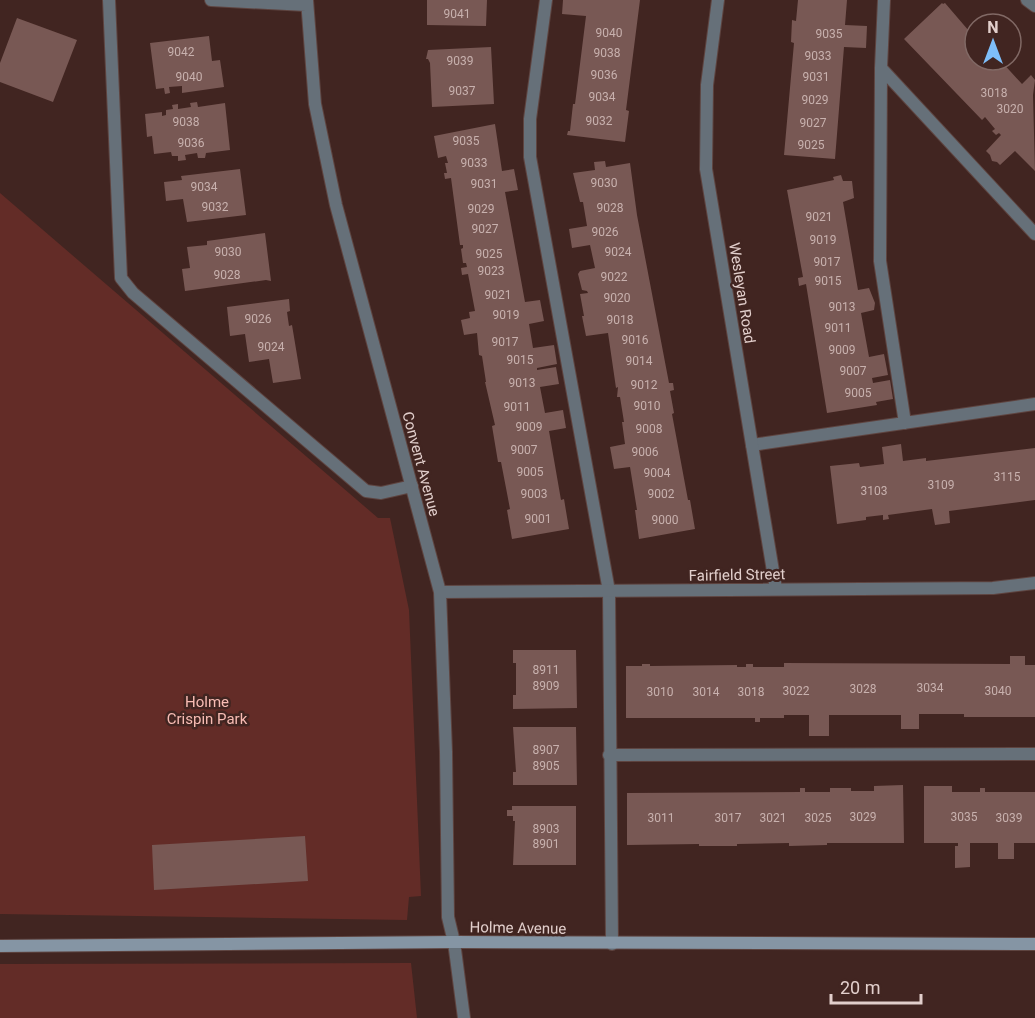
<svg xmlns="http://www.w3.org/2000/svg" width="1035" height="1018" viewBox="0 0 1035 1018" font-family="Roboto,sans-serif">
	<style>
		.green { fill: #632c27 }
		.building { fill: #785854 }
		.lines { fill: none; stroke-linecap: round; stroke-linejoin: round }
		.service-casing { stroke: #5e4440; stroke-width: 14 }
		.minor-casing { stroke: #5e4440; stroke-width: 14 }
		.secondary-casing { stroke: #5e4440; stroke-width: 14 }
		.service { stroke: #667079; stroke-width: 12 }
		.minor { stroke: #667079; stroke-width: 12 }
		.secondary { stroke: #8595a4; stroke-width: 12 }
		.labels { text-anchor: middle; stroke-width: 5; stroke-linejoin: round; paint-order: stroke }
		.number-label { font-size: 12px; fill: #c8b1ae }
		.street-label { font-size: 15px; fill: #e2cfcc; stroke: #412521 }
		.park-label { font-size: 15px; fill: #f8bcb4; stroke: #412521 }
	</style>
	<rect width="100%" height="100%" fill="#412521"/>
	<path class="green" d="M0 193 378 518H390L409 610 421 896 409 897 407 920 0 914Z
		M411 963 417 1018H0V964Z"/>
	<path class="building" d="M427 0H487L486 26 427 25Z
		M563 0H640L626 110 629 111 625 142 567 135 568 131H570L573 104H575L586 16 562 14Z
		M798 0H847L845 25 867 26 866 48 844 47 835 159 784 155 794 43 791 42 792 20 796 21Z
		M942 3 943 4 945 3 975 38V60H1000L1022 84 1031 75 1035 80 1033 95 1035 171 1015 151 1000 165 997 162 992 161 990 155 986 151 1001 135 999 133 996 135 992 131 995 129 985 117 982 120 904 39Z
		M17 18 77 40 53 102 0 82V63Z
		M209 36 212 61 220 60 224 87 182 93V86L169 87 170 93 165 94 164 88 156 89 150 43Z
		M491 47 494 104 432 107 430 63 428 59H426L428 50Z
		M197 102 198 107 225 103 230 150 206 153 205 158H198L197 153 185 155 186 160 178 161V156H172L171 152 154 154 152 136 147 137 145 114 162 112V116L166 115V110L173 109 172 105 178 104V109L191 107 190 103Z
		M495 124 502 171 514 169 518 190 505 192 525 302 540 300 544 321 529 324 533 348 554 345 557 364 537 368V370L556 367 559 384 540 387 545 413 563 410 566 428 549 431 561 500 564 499 569 529 512 539 507 510 510 509 506 488 501 462H498L492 426 495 425 485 382H486L482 356 479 355 477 333 464 335 461 320 470 318 469 312 475 311 468 274 462 275 461 268 467 267 466 263H463L461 249 463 248V245H460L451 178 445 179 444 173H447L445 163H448L446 156 438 158 434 136Z
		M605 161 606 167 630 163 637 215 669 383H673L674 390 670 391 674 413 672 414 688 500H690L695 529 639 539 635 510H637L630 467 614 469 610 447 625 444 622 422H624L620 397H617L618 387 616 388 608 333 586 336 582 316H584L580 294 588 293 587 291 582 290 578 274 580 271 595 268 590 245 572 248 569 229 587 226 583 202H580L573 173 595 170 594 162Z
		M240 169 246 215 187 222 183 199 166 201 164 182 182 180 181 176Z
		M841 175 843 181H852L854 198 843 202 858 290 869 288 875 303 874 310 861 313 869 357 884 354 888 375 872 378 873 383 890 380 893 399 876 402 877 405 827 413 806 284 799 286 798 278 803 277 787 190 834 180 833 177Z
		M265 233 271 281 266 280 185 291 182 269 190 268 187 247 207 245V241Z
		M289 299 290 311 287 312 289 326 292 325 301 379 273 383 269 359 249 362 245 334 230 336 227 307Z
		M901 444 903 461 926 458V461L1035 448V500L949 511 950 523 935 525 932 509 888 515 889 519 883 520V515L866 517V520L837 524 830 466 859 463 860 467 884 464 882 447Z
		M513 650H576L577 708 513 709V695H516V663H513Z
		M1010 656H1025V665H1035V717H964V714H919V729H901V715H829V736H809V715H784V718H760V722H755V718H626V666H642V664H650V666L737 665V667H746V664H753V667H784V663L1010 664Z
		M513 727H576L577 785H513V772H516Z
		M903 785 904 843H827V845L789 846V843L737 844V846H699V844L627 845V793L800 792V788H805V792H830V788H851V791H874V786Z
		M924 786H952V792H980V788H985V792H1035V843H1014V859H998V843H970V867L955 868V846H958V843H924Z
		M512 806H576V865H513L515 821H513V816H507V810H512Z
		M305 836 308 881 154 890 152 845Z"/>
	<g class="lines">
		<g class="service-casing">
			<path id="service" d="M109 0 121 278 133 293 366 491 381 493 412 486
				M546 0 530 119V157L609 591 612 944
				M884 0 881 68 880 261 905 423
				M881 68 1035 234
				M752 445 1035 404
				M609 755 1035 754"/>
		</g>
		<g class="minor-casing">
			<path id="minor" d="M211 0 306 5
				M307 0 315 104 336 205 440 592 446 752 448 917 454 942 464 1018
				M718 0 707 85 706 169 776 589
				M1027 0 1035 6
				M440 592 993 588 1035 583"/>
		</g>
		<g class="secondary-casing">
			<path id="secondary" d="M0 946 454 942 1035 944"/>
		</g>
		<use href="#service" class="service"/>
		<use href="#minor" class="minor"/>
		<use href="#secondary" class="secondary"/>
	</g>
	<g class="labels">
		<g class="number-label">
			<text x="457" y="18">9041</text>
			<text x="609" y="37">9040</text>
			<text x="829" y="38">9035</text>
			<text x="181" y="56">9042</text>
			<text x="607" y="57">9038</text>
			<text x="818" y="60">9033</text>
			<text x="460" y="65">9039</text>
			<text x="604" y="79">9036</text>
			<text x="189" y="81">9040</text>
			<text x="816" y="81">9031</text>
			<text x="462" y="95">9037</text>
			<text x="994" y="97">3018</text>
			<text x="602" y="101">9034</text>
			<text x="815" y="104">9029</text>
			<text x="1010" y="113">3020</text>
			<text x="599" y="125">9032</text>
			<text x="186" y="126">9038</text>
			<text x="813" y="127">9027</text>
			<text x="466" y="145">9035</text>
			<text x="191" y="147">9036</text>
			<text x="811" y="149">9025</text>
			<text x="474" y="167">9033</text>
			<text x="604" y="187">9030</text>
			<text x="484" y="188">9031</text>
			<text x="204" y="191">9034</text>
			<text x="215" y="211">9032</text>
			<text x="610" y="212">9028</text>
			<text x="481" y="213">9029</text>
			<text x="819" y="221">9021</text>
			<text x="485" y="233">9027</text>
			<text x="605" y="236">9026</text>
			<text x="823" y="244">9019</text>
			<text x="228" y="256">9030</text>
			<text x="618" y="256">9024</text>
			<text x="489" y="258">9025</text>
			<text x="827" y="266">9017</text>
			<text x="491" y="275">9023</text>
			<text x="227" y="279">9028</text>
			<text x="614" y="281">9022</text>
			<text x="828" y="285">9015</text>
			<text x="498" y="299">9021</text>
			<text x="617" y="302">9020</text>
			<text x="842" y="311">9013</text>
			<text x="506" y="319">9019</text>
			<text x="258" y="323">9026</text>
			<text x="620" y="324">9018</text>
			<text x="838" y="332">9011</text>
			<text x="635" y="344">9016</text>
			<text x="505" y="346">9017</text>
			<text x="271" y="351">9024</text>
			<text x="842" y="354">9009</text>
			<text x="520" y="364">9015</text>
			<text x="639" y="365">9014</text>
			<text x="853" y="375">9007</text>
			<text x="522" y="387">9013</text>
			<text x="644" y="389">9012</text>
			<text x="858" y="397">9005</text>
			<text x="647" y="410">9010</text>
			<text x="517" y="411">9011</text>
			<text x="529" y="431">9009</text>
			<text x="649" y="433">9008</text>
			<text x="524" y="454">9007</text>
			<text x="645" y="456">9006</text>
			<text x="530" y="476">9005</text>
			<text x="657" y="477">9004</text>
			<text x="1007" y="481">3115</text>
			<text x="941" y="489">3109</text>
			<text x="874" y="495">3103</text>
			<text x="534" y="498">9003</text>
			<text x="661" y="498">9002</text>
			<text x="538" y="523">9001</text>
			<text x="665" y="524">9000</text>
			<text x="546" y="674">8911</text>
			<text x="546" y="690">8909</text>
			<text x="930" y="692">3034</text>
			<text x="863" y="693">3028</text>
			<text x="796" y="695">3022</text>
			<text x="998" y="695">3040</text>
			<text x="660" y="696">3010</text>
			<text x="706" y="696">3014</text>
			<text x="751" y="696">3018</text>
			<text x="546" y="754">8907</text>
			<text x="546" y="770">8905</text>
			<text x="863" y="821">3029</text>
			<text x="964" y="821">3035</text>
			<text x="661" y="822">3011</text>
			<text x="728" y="822">3017</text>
			<text x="773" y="822">3021</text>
			<text x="818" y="822">3025</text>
			<text x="1009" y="822">3039</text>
			<text x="546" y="833">8903</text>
			<text x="546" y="848">8901</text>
		</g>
		<g class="street-label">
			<text transform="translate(742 293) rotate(81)" y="5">Wesleyan Road</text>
			<text transform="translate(421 464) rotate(75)" y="5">Convent Avenue</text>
			<text transform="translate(737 575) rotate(-1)" y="5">Fairfield Street</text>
			<text transform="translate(518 928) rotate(1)" y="5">Holme Avenue</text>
		</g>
		<g class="park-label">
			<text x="207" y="707">Holme<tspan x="207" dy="17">Crispin Park</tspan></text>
		</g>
	</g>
	<g transform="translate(993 42)"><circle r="28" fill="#412521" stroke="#816965" stroke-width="1.5"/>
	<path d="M0-4.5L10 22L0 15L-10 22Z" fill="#7ebef9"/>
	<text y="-9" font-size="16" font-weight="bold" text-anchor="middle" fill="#e2cfcc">N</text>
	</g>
	<path d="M831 994v9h90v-9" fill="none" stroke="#e2cfcc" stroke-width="3"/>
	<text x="840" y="994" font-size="18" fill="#e2cfcc" stroke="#412521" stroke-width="4.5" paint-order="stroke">20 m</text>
</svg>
